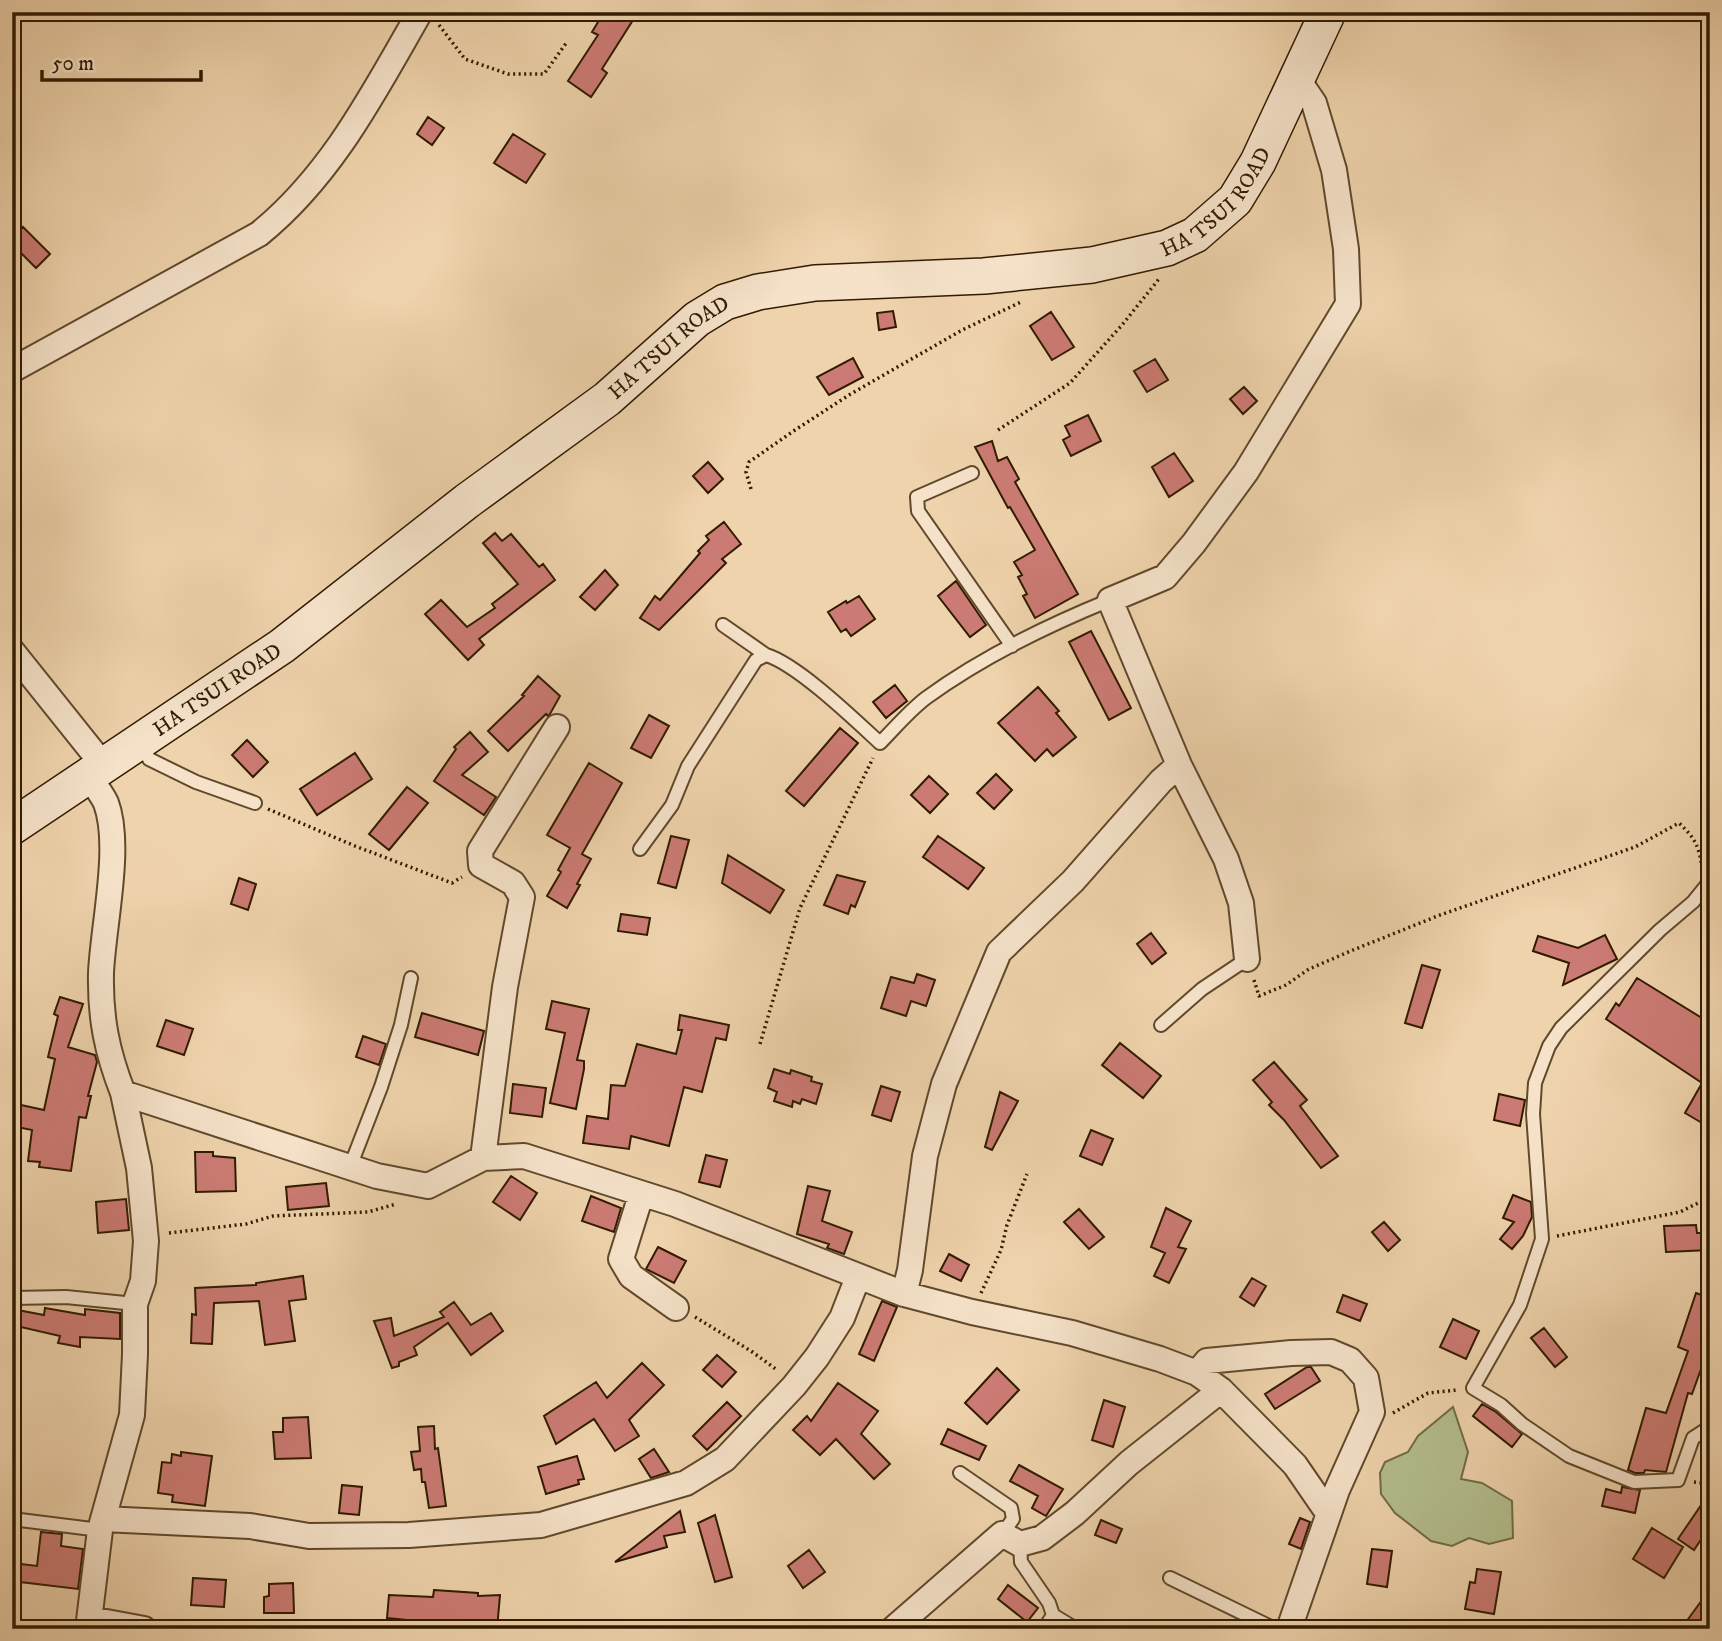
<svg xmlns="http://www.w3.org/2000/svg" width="1722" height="1641" viewBox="0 0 1722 1641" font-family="'IM FELL DW Pica',serif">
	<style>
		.green { fill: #b4be8e; stroke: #726c47; stroke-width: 2 }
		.building { fill: #cc7b74; stroke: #301b00; stroke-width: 2 }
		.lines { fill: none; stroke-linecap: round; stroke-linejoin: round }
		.lane-casing { stroke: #60492b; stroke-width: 16 }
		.street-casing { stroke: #60492b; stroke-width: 28 }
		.secondary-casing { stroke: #301b00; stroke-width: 38 }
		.path { stroke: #301b00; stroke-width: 3.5; stroke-dasharray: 2 3.5; stroke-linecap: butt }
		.lane { stroke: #f5e2c9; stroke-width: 12 }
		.street { stroke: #f5e2c9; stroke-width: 24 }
		.secondary { stroke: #f5e2c9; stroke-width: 35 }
		.labels { text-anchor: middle; stroke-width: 5; stroke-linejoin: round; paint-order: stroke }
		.street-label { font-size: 21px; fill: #301b00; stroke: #f5e2c9 }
	</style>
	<rect width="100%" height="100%" fill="#efd3ac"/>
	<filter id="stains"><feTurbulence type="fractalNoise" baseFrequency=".00286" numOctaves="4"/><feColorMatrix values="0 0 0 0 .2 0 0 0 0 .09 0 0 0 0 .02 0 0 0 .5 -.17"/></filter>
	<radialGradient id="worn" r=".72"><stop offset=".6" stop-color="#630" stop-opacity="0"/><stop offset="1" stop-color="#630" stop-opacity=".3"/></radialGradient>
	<path class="green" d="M1453 1407 1468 1452 1461 1479 1482 1483 1512 1501 1513 1538 1489 1544 1469 1538 1452 1546 1431 1541 1395 1513 1381 1494 1380 1473 1385 1462 1408 1452 1418 1436Z"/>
	<path class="building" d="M604 12H620L633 20 602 69 607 73 591 97 568 81 598 35 592 32Z
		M428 117 444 128 432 145 417 134Z
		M513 134 545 154 526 183 494 163Z
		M23 227 50 254 36 268 12 244V237Z
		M893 311 896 327 879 330 877 313Z
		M1051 312 1074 347 1052 360 1030 326Z
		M853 358 863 377 829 395 817 377Z
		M1155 359 1168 380 1147 392 1134 371Z
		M1244 387 1257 401 1243 414 1230 399Z
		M1088 415 1101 441 1071 456 1063 440 1070 436 1065 426Z
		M992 441 998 461 1007 457 1019 479 1015 482 1078 594 1035 618 1023 596 1027 594 1018 577 1022 575 1014 562 1035 550 1010 507 1008 508 975 447Z
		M1174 453 1193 481 1169 497 1152 467Z
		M708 462 723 479 708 493 693 476Z
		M724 522 741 544 722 559 726 563 659 630 640 618 655 596 660 600 700 553 698 551 709 540 706 536Z
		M495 533 502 541 511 534 539 567 543 564 555 580 479 639 484 645 468 660 425 614 441 600 467 627 495 608 492 604 518 584 483 543Z
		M605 570 618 585 595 610 580 597Z
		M956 581 986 625 970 637 938 596Z
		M859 596 875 619 851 636 846 629 841 632 828 612 846 601 847 603Z
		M1091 631 1131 708 1109 720 1069 642Z
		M538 676 560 696 550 714 548 716 546 714 508 751 488 731 524 696 522 695Z
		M895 685 907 701 886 718 873 702Z
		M1038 687 1059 711 1056 713 1076 737 1053 756 1047 749 1035 761 998 723Z
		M649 715 669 726 651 758 631 748Z
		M840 728 858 743 804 806 786 791Z
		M470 732 488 752 462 775 496 797 484 815 434 781 456 749 454 747Z
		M247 740 268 762 253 777 232 755Z
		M355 753 372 779 317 815 300 789Z
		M589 763 622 783 582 854 591 859 577 884 580 885 567 908 547 896 561 872 558 870 570 848 547 835Z
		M996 774 1012 790 994 809 977 793Z
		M929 776 948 794 930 813 911 795Z
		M407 787 428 803 389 850 369 834Z
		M671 836 689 840 676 888 658 883Z
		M938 836 984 868 968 889 923 857Z
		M728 855 784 890 770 913 722 883Z
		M837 875 865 882 855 907 851 905 848 914 824 905Z
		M239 878 256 884 248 910 231 904Z
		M621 914 650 918 647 935 618 931Z
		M1151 933 1166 953 1152 964 1137 944Z
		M1605 935 1617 959 1563 985 1569 963 1533 951 1538 936 1578 948Z
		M1422 965 1440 970 1422 1028 1405 1023Z
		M917 974 935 980 926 1006 911 1001 906 1016 881 1008 891 977 914 983Z
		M1637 978 1710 1023V1110L1702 1123 1685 1113 1702 1083 1606 1019 1616 1003 1619 1006Z
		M60 997 83 1004 68 1047 95 1055 97 1062 88 1096H91L86 1118 79 1117 71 1171 39 1167 40 1162 28 1161 32 1130 12 1126V1103L44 1110 55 1059 48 1057 58 1016 54 1014Z
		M552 1001 589 1009 577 1060 584 1061V1069L576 1109 550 1103 565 1033 546 1029Z
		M422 1013 484 1031 478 1055 415 1037Z
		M680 1015 729 1025 726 1040 716 1038 702 1092 684 1087 669 1146 631 1136 629 1149 583 1143 587 1116 608 1119 611 1085 625 1086 637 1044 676 1054 682 1030H678Z
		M166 1020 193 1029 184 1055 157 1046Z
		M363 1036 386 1044 379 1065 356 1057Z
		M1120 1043 1161 1076 1143 1098 1102 1065Z
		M1274 1062 1307 1100 1300 1106 1338 1156 1321 1168 1284 1120 1269 1105 1272 1102 1253 1080Z
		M774 1069 790 1074 791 1070 812 1077 811 1081 822 1084 816 1104 802 1099 800 1104 793 1101 792 1107 774 1101 777 1092 768 1088Z
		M513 1084 546 1088 542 1117 510 1113Z
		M881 1086 900 1092 891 1121 872 1115Z
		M1000 1092 1018 1101 992 1150 985 1147Z
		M1499 1094 1525 1100 1520 1126 1494 1120Z
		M1091 1130 1113 1139 1102 1165 1080 1156Z
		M195 1152H213V1156L235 1158 236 1191 196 1192Z
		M706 1155 727 1160 720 1187 699 1182Z
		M511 1176 537 1193 520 1220 493 1202Z
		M326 1183 329 1206 288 1210 286 1187Z
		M808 1186 830 1191 822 1221 852 1232 844 1254 827 1248 829 1244 797 1234Z
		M1513 1195 1531 1202 1532 1217 1523 1236 1512 1249 1500 1239 1514 1222 1503 1218Z
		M591 1196 621 1208 614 1232 582 1221Z
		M126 1199 129 1230 98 1233 96 1202Z
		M1166 1208 1191 1221 1178 1247 1186 1249 1169 1283 1154 1276 1165 1253 1151 1247Z
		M1079 1209 1104 1237 1089 1249 1064 1222Z
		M1384 1222 1400 1240 1388 1251 1372 1232Z
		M1696 1225 1697 1233H1710V1250L1666 1252 1664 1226Z
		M658 1247 686 1261 674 1283 646 1269Z
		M949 1254 969 1265 961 1281 940 1271Z
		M303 1276 306 1299 289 1301 295 1341 265 1345 259 1301 214 1303 212 1344 191 1343 192 1314 196 1315 195 1288 256 1285V1283Z
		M1252 1278 1266 1286 1254 1306 1240 1297Z
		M1696 1293 1710 1298V1344L1692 1394 1688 1393 1666 1472 1645 1470 1644 1473H1635L1628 1470 1646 1408 1666 1413 1688 1351 1678 1347Z
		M1343 1295 1367 1304 1360 1321 1337 1312Z
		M882 1301 897 1307 874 1361 859 1354Z
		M454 1302 471 1325 491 1313 503 1331 471 1355 448 1323 414 1347 417 1355 399 1362V1366L392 1368 374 1321 391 1318 394 1336 444 1317 440 1312Z
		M45 1308 85 1315V1309L120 1313V1339L80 1337V1347L58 1343 60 1336 12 1325V1309L44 1315Z
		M1453 1319 1479 1331 1466 1359 1440 1347Z
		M1544 1328 1567 1357 1555 1367 1531 1338Z
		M717 1355 736 1372 722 1387 703 1370Z
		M642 1363 664 1385 629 1420 639 1436 615 1451 594 1419 556 1444 544 1416 596 1382 607 1398Z
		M1307 1367H1311L1320 1381 1275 1409 1265 1394Z
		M997 1368 1019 1390 987 1424 965 1403Z
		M838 1383 878 1411 861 1434 890 1464 874 1479 836 1439 820 1455 793 1430 807 1416 811 1421Z
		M1104 1400 1125 1407 1113 1447 1092 1440Z
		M727 1402 741 1416 707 1450 693 1436Z
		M1482 1404 1496 1412 1522 1434 1512 1447 1473 1416Z
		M308 1417 311 1458 275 1459 273 1432H283V1418Z
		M434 1426 435 1449 438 1448 446 1506 429 1508 425 1482H422L421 1469 414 1470 411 1452 420 1451 418 1427Z
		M948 1429 986 1446 979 1460 941 1444Z
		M654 1449 669 1472 651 1478 639 1459Z
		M181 1452 212 1456 205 1506 172 1502 173 1495 158 1493 162 1462 171 1463 172 1454 181 1456Z
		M577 1456 584 1479 578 1480 579 1484 546 1494 538 1467Z
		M1019 1465 1063 1489 1046 1516 1032 1508 1038 1496 1010 1481Z
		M342 1485 362 1487 359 1515 339 1513Z
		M1622 1487 1640 1490 1635 1513 1602 1506 1606 1489 1621 1493Z
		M1710 1492V1526L1694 1550 1678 1539Z
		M680 1511 685 1532 664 1536 667 1547 615 1562Z
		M715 1515 732 1577 715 1582 698 1523Z
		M1300 1518 1310 1522 1301 1549 1289 1544Z
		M1101 1520 1122 1529 1116 1543 1095 1535Z
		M1652 1528 1683 1547 1664 1578 1633 1559Z
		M41 1532 62 1534 61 1546 83 1549 78 1589 12 1581V1563L37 1566Z
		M1372 1549 1392 1551 1387 1587 1367 1584Z
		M809 1550 825 1572 803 1588 788 1566Z
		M1477 1569 1501 1572 1494 1614 1465 1609 1470 1582 1475 1583Z
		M193 1578 226 1580 224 1607 191 1605Z
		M293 1583 294 1613H264V1597L269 1596V1584Z
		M1008 1585 1038 1608 1027 1622 998 1599Z
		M1710 1589V1623L1706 1629H1695L1686 1622Z
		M434 1590 478 1593V1596L500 1595 497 1629H425L426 1625 406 1624V1620L387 1618 389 1595 433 1597Z"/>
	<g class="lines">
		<g class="lane-casing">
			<path id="lane" d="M972 473 917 497 918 511 1012 646
				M723 625 766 655
				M142 743 149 759 196 782 255 803
				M640 849 672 805 688 766 756 660 766 655C797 664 855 720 880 743 894 729 909 711 926 698 982 657 1046 626 1110 600
				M1710 881 1693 902 1660 930 1561 1028 1549 1046 1535 1083 1533 1114 1542 1239 1520 1305 1473 1388 1501 1405 1522 1424 1569 1456 1634 1482 1678 1480 1693 1438 1710 1427
				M1161 1025 1202 989 1247 959
				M350 1167 381 1087 401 1025 411 978
				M12 1298 66 1297 135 1304
				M960 1473 1011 1508 1013 1519 1002 1534
				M12 1519 100 1530
				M1020 1544 1021 1562 1049 1603 1053 1615 1076 1629
				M1170 1578 1275 1629
				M1044 1629 1053 1615"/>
		</g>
		<g class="street-casing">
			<path id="street" d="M12 370 259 234C332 175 374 92 420 12
				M12 651 104 766
				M88 776C94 784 102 794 106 803 122 846 103 926 101 973 100 1018 107 1052 123 1093L377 1176 428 1186 483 1158 524 1156 675 1204 904 1294 972 1312 1072 1333 1160 1359 1197 1373 1221 1390 1295 1465 1328 1513
				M1247 959 1241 903 1226 859 1179 765 1110 600 1165 577 1194 543 1246 472 1348 304 1346 249 1334 170 1314 103 1297 78
				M483 1158 505 987 522 897 513 883 481 865 480 851 557 727
				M641 1195 621 1259 631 1276 676 1308
				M904 1294 910 1270 925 1156 944 1084 999 952 1073 881 1161 781 1179 765
				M1197 1373 1207 1361 1291 1353 1331 1352 1350 1360 1366 1378 1372 1412 1337 1490 1289 1629
				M103 1519 250 1526 309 1536 409 1535 541 1525 686 1483 725 1459 794 1386 817 1357 842 1318 858 1277
				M90 1619 144 1629
				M88 1629 100 1530 132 1415 135 1354V1304L143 1281 146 1241 139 1168 123 1093
				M893 1629 1002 1534 1020 1544 1042 1538 1075 1513 1129 1463 1221 1390"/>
		</g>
		<g class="secondary-casing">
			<g id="secondary">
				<path id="s1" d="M12 827 282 646 467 501 607 399 697 319 725 302 758 292 815 283 984 276 1092 265 1167 248 1195 235 1235 200 1258 162 1328 12"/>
			</g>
		</g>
		<path class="path" d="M439 25 465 59 508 74H544L567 42
			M998 430 1070 383 1122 325 1159 279
			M751 489 746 472 749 462 795 430 849 395 962 330 1021 302
			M268 809 355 846 452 883 462 877
			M1254 980 1259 996 1286 985 1309 969 1353 950 1440 915 1635 847 1679 823C1695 838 1699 846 1702 868
			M760 1044 800 908 873 758
			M169 1233 246 1224 273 1216 368 1212 396 1204
			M1557 1236 1680 1212 1710 1197
			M981 1293 1001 1250 1007 1225 1027 1174
			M695 1317 751 1351 777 1370
			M1393 1413 1428 1393 1457 1390
			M1694 1482 1710 1484"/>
		<use href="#lane" class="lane"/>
		<use href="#street" class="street"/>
		<use href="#secondary" class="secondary"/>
	</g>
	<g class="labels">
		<g class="street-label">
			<text dy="7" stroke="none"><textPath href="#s1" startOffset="1402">HA TSUI ROAD</textPath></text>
			<text dy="7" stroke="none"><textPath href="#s1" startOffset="814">HA TSUI ROAD</textPath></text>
			<text dy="7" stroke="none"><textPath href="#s1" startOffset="247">HA TSUI ROAD</textPath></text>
		</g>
	</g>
	<rect width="1722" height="1641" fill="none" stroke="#efd3ac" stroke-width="42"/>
	<rect x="14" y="14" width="1694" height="1613" fill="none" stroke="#301b00" stroke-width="3.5"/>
	<rect x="21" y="21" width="1680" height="1599" fill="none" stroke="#301b00" stroke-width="2"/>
	<path d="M42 70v10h159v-10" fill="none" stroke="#301b00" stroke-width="3.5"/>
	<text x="52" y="70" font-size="21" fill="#301b00" stroke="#f5e2c9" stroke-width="5" paint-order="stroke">50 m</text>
	<rect width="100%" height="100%" filter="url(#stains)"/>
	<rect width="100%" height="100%" fill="url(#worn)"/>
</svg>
